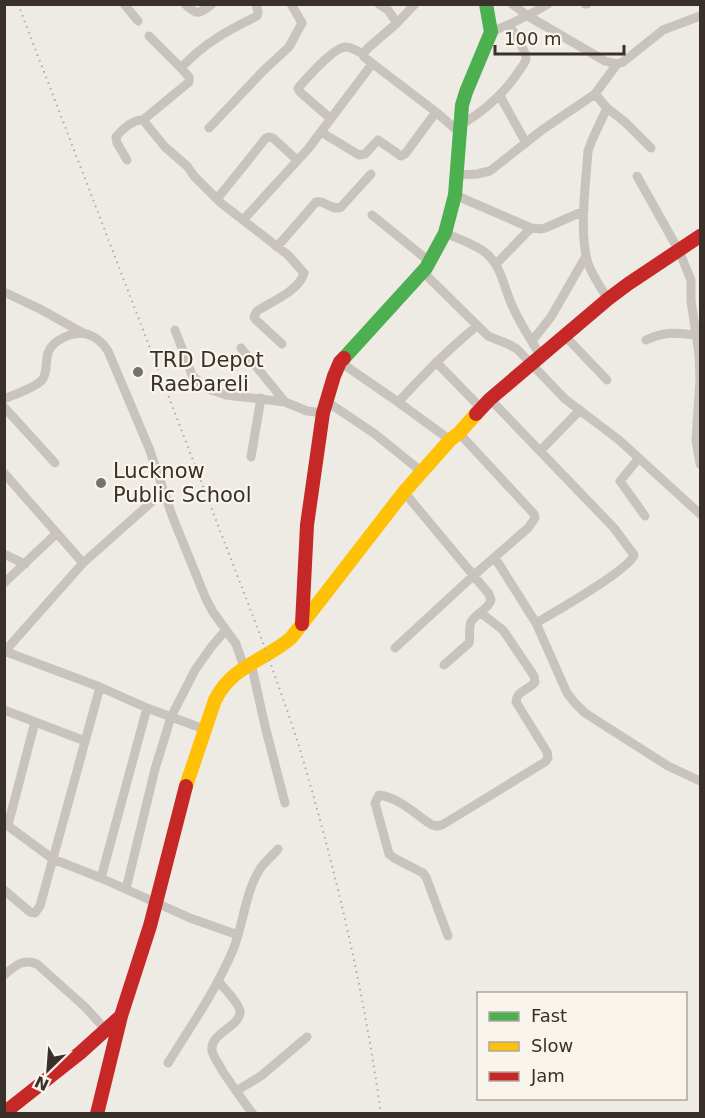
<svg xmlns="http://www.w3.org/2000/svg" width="705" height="1118" viewBox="0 0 705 1118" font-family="'DejaVu Sans',sans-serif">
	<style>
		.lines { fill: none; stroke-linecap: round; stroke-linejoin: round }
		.street { stroke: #c8c3bc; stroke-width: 9 }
		.fast { stroke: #4caf50; stroke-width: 14 }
		.slow { stroke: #ffc107; stroke-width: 14 }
		.jam { stroke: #c62828; stroke-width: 14 }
		.rail { stroke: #b0aba6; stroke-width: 2; stroke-dasharray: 1.5 4.5; stroke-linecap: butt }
		.poi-dot { fill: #78716b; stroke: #faf5ec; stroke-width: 2 }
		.labels { text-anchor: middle; stroke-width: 4.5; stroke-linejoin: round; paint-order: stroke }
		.poi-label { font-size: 21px; fill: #39302a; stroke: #faf5ec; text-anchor: start }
	</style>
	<rect width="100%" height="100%" fill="#eeebe4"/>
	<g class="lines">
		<path class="street" d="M124 4 138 21
			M185 4C197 16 199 14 212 4
			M256 4 258 12 257 16C227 31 204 43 181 68L189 77V82L143 120 165 147 187 166 194 176 221 203 288 255 304 273C299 291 271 302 257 311L254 317 256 320 282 344
			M379 4 388 10 397 23
			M415 4 397 23 368 48 363 54 364 57 436 112 460 133
			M512 4 528 16 605 61 617 64 623 62 663 30 700 16
			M585 4H587
			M491 32C511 24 530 15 548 4
			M149 36 181 68
			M595 94 607 108 625 122 651 148
			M500 96 526 143
			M607 108 592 140 588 151C586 183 578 236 589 266 594 278 601 288 608 299
			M331 119 300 92 298 88C307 78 333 48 345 47 352 47 358 51 363 54
			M461 125C484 111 504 94 519 71 522 67 525 63 526 59 526 50 514 33 509 25
			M209 128 264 70 289 47 302 23 291 4
			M321 132 359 155 365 154 378 140 401 156 405 154 436 112
			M127 160 117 143 116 137C122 129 134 119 143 120
			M457 175 477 174 490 171 542 130 595 94 617 64
			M637 176 679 251 691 280V301L699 354 700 379 696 440 700 464
			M455 195 531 228 540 229 545 228 584 211
			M217 199 266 138 269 137 273 138 297 160
			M372 215 430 262
			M243 220 308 149 372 64
			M445 233C458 239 476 244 487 254 501 266 504 287 511 303 519 322 530 339 541 356
			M277 247 316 202C325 200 331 211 341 207L371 174
			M496 264 531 228
			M423 272 488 336 508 344 517 349 565 399 619 440 700 514
			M4 292 40 309 83 333
			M175 330 192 375 201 384 208 389 226 395 285 402
			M565 336 607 380
			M646 340C666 331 673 333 695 335
			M532 341 551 317 586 256
			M241 348 285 402 307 411 323 413
			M340 362 398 402 450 440
			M436 362 481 408
			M4 399C15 394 35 388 42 380 48 373 45 361 48 353 52 340 73 331 87 334 96 337 103 343 108 351L149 448 173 518 206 599 213 612 236 644 244 667
			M490 399 614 528 634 555C629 570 553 613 536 623
			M326 401 375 434 422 472
			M398 402C424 375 448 349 477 326
			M4 407 55 463
			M540 451 580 410
			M251 457 261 398
			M639 458 620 481 645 516
			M4 473 83 563
			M404 492 489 594 491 600C488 610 476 613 471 622 468 629 471 636 469 643L444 665
			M4 554 25 564
			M495 558 536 623 567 693 575 703 585 713 668 766 700 781
			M4 583 57 533
			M395 648 473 576 528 528 535 518 534 514 459 433
			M4 651 100 687 147 708 204 729
			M5 651 83 563 164 491
			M251 663 265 726 285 803
			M4 710 85 741
			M4 823 53 859 101 878 190 918 238 935
			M8 825 35 722
			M101 878 147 708
			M126 889 155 769 171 717 195 670 212 646 226 630
			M4 890 30 912 35 913 40 906 100 687
			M448 936 426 877 423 873 394 858 389 854 375 803 379 795C400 798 415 814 432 825L437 826 442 825 545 762 548 758 547 752 516 702C517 690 529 690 535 682L534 676 503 630 481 613
			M4 975C15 966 23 958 37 964L85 1007 106 1030
			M218 981C224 988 239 1003 240 1011 241 1027 209 1033 212 1051 214 1058 220 1066 223 1072 233 1086 242 1100 253 1114
			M168 1063C191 1026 216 990 233 950 244 923 245 890 262 866 267 860 273 855 278 849
			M236 1091 261 1076 307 1037"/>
		<path class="fast" d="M344 358 426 268 445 233 455 195 462 105 466 92 491 32 486 4"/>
		<path class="slow" d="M186 786 215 700C233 665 264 661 291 638L404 492 450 440 459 433 476 414"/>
		<path class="jam" d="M476 414 490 399 608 299 628 284 700 236
			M302 624 307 525 323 413 334 376 340 362 344 358
			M4 1113 80 1053 121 1016 150 926 186 786
			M97 1114 121 1016"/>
		<path class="rail" d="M18 4 267 653C278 686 291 719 301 753 336 871 364 991 381 1114"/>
	</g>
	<g class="poi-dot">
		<circle cx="138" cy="372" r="6"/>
		<circle cx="101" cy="483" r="6"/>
	</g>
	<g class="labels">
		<g class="poi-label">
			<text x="150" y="367">TRD Depot<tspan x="150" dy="24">Raebareli</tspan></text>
			<text x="113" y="478">Lucknow<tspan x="113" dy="24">Public School</tspan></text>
		</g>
	</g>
	<rect width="705" height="1118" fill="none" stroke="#39302a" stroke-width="12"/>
	<rect x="477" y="992" width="210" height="108" fill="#faf5ec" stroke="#ada69e" stroke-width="1.5"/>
	<rect x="489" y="1012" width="30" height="9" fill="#4caf50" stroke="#ada69e" stroke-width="1.5"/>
	<text x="531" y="1022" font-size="18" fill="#39302a">Fast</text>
	<rect x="489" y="1042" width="30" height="9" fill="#ffc107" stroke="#ada69e" stroke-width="1.5"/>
	<text x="531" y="1052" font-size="18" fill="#39302a">Slow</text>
	<rect x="489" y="1072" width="30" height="9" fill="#c62828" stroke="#ada69e" stroke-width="1.5"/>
	<text x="531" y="1082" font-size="18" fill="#39302a">Jam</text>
	<g transform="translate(48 1070) rotate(205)" stroke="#faf5ec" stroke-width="4.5" paint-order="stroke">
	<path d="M0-4.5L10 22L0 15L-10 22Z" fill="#39302a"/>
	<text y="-9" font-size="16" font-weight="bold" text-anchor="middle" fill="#39302a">N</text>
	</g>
	<path d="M495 45v9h129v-9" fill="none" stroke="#39302a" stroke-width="3"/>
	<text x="504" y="45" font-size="18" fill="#39302a" stroke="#faf5ec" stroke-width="4.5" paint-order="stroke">100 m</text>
</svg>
